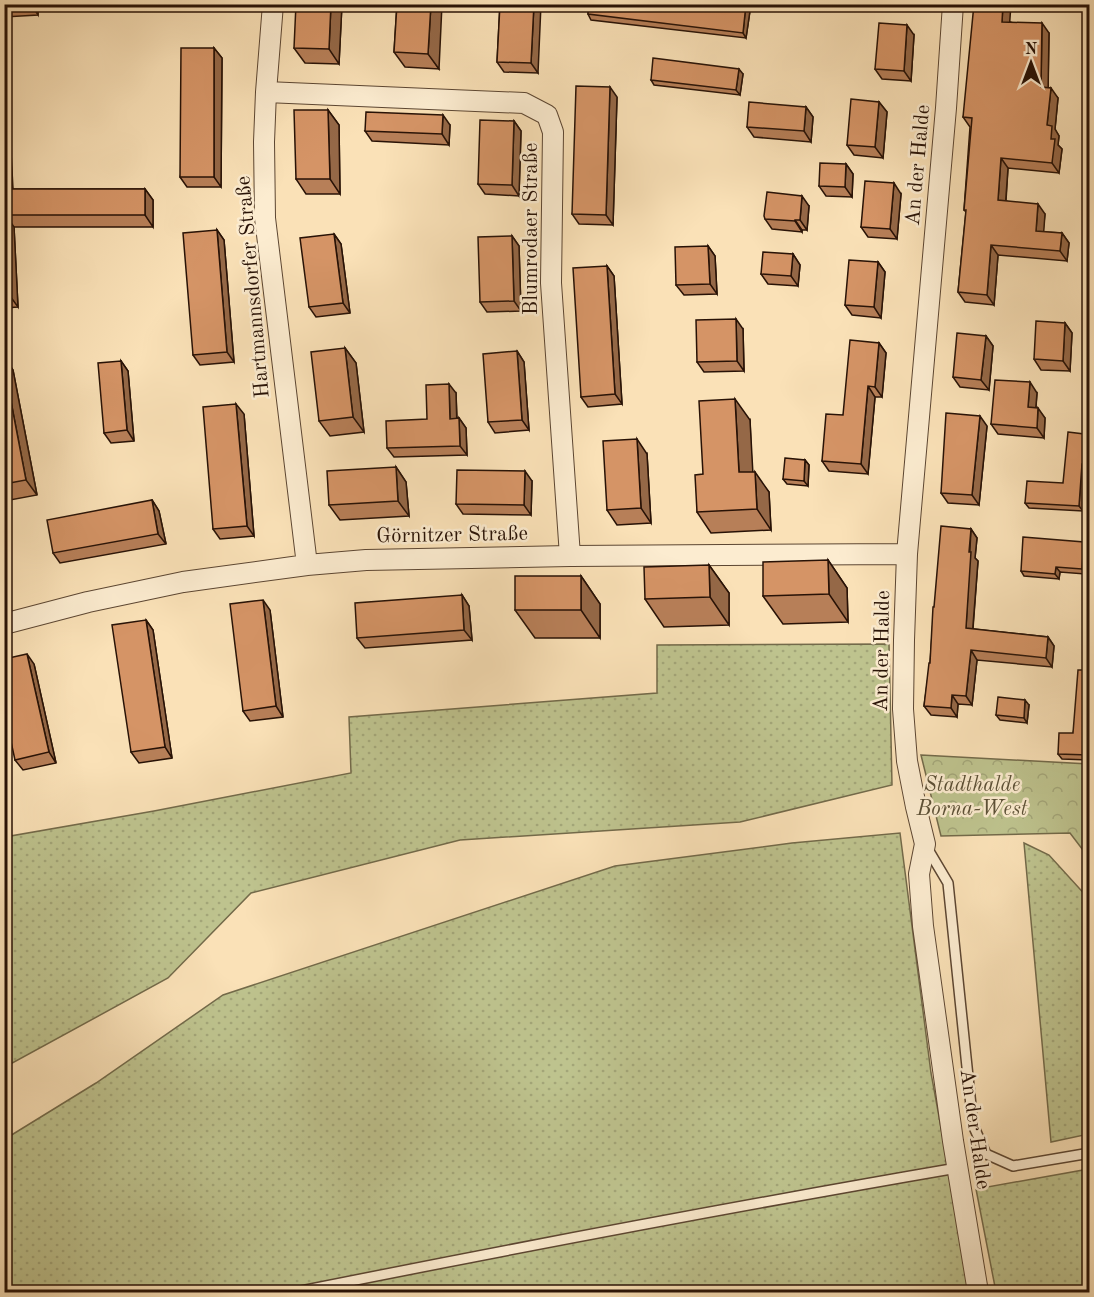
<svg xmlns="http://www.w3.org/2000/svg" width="1094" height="1297" viewBox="0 0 1094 1297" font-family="'Old Standard TT',serif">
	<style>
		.forest { fill: url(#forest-crowns); stroke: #736a4a; stroke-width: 1.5 }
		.garden { fill: url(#garden-dots); stroke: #736a4a; stroke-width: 1.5 }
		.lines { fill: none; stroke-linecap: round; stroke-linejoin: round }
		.service-casing { stroke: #5c4632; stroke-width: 12 }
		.minor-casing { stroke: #5c4632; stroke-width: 22 }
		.service { stroke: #fcecd0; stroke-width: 9 }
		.minor { stroke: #fcecd0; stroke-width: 20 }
		.wall { fill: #b77f58; stroke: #281206; stroke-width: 1.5 }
		.shaded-wall { fill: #956847; stroke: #281206; stroke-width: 1.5 }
		.building { fill: #d59466; stroke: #281206; stroke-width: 1.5 }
		.labels { text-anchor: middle; stroke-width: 5; stroke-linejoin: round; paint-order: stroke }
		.street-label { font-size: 21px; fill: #281206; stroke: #fcecd0 }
		.park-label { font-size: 21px; font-style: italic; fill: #5c5036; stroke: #fcecd0 }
	</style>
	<defs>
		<pattern id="forest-crowns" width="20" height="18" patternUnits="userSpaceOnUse" patternTransform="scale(1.5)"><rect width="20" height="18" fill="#bec38e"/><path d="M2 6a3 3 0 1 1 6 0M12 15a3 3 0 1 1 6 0" fill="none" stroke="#a3a679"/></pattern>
		<pattern id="garden-dots" width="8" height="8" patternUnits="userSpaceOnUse" patternTransform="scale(1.5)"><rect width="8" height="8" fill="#bec38e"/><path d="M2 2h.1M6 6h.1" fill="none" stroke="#a3a679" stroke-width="1.8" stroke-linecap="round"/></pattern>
	</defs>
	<rect width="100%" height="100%" fill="#fae1b7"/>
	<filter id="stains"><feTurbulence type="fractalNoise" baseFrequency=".00333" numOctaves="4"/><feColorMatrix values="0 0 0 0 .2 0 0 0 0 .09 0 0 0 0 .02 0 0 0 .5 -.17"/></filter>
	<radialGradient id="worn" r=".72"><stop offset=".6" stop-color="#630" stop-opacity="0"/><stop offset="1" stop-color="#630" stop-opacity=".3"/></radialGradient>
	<path class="forest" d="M921 755 1089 764V858L1070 833 941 836Z"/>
	<path class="garden" d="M889 644 892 785 740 822 460 840 251 893 168 978 5 1067V837L154 811 351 773 349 717 657 693V645Z
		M900 833 931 1073 971 1292H5V1139L96 1083 223 995 615 866 792 843Z
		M1024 843 1049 855 1089 899V1134L1051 1142Z
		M1089 1169V1292H996L976 1189Z"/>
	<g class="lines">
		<g class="service-casing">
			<path id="service" d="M926 846 948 883 973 1125 986 1154 1013 1166 1090 1153
				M296 1292C515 1248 736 1206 957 1168"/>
		</g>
		<g class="minor-casing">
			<path id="minor" d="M273 4 266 92 264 142 265 218 307 565
				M953 4 946 108 907 554 904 640 903 709 907 761 916 807 925 844 919 874 923 926 953 1141 978 1292
				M266 92 524 103 547 115 553 132 551 283 570 556
				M4 624 88 602 183 582 307 565 366 560 570 556 907 554"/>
		</g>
		<use href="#service" class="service"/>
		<use href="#minor" class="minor"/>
	</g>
	<path class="wall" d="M4 4H38V15L4 17Z
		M342 4 339 64 305 63 294 48Z
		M397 4 439 69 405 67 394 52Z
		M500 4 538 73 504 72 497 62Z
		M589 4H751L746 38 591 20 588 14Z
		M1010 22 1049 33 1048 87 1058 98 1055 129 1059 136 1058 145 1062 149 1059 173 1008 168 1006 201 1045 214 1043 232 1062 233 1069 243 1067 261 998 255 994 305 965 302 958 292 966 212 964 210 970 127 963 117Z
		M914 35 911 81 882 79 875 69Z
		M214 48 222 58 221 187H187L180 177Z
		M4 58 6 60 13 189H145L153 200V227H14L18 307 4 308Z
		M743 74 740 95 654 85 651 80Z
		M617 97 613 225 579 224 572 214Z
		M879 102 887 112 883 158 854 155 847 145Z
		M806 107 813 117 811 142 754 137 747 127Z
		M328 110 339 125 340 194H306L296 179Z
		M514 121 521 131 519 196 485 194 478 184Z
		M450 125 449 145 372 141 365 131Z
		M846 164 853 174 852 197 826 196 819 186Z
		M901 194 897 239 868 237 861 227Z
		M809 206 807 230H802V232L772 229 765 219Z
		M217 230 224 240 234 362 200 365 193 355Z
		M334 234 341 244 350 313 316 317 309 307Z
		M512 236 519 246 521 311 487 312 480 302Z
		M708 246 715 256 717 294 684 295 676 285Z
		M1089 246V279L1083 270Z
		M793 254 800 265 798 286 768 284 761 274Z
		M878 262 885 272 881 318 852 315 845 305Z
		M607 266 614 276 622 404 588 407 581 397Z
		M1065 323 1072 333 1070 371 1041 370 1034 359Z
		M743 329 744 371 704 372 697 362Z
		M986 336 993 346 989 390 960 387 953 377Z
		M879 343 886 353 882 397H875L868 474 829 471 822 461 843 415Z
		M345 348 356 363 364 432 330 436 319 421Z
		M517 351 524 362 529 430 495 433 488 422Z
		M4 357 13 370 37 495 10 500 4 491Z
		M121 361 128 371 134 441 111 443 104 433Z
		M456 393 457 418H459L466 428 467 455 394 457 387 448 427 419Z
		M1037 393 1036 407 1045 418 1044 438 998 434 991 424Z
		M244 414 254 536 220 539 213 529Z
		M750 420 752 472 769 492 771 530 711 533 697 512 703 474Z
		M987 426 979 505 948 503 941 493Z
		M1084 434 1088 439 1087 447H1089V469H1086L1083 511 1029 508 1025 503 1063 483Z
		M647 454 651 523 617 525 607 510Z
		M805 460 809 465 808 486 787 484 783 479Z
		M396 467 406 482 409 516 340 520 329 505Z
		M532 481 531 515 463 514 456 504Z
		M152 500 159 511 166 544 60 563 53 553Z
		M971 529 977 538 975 558 978 561 973 629 1048 637 1054 646 1052 667 977 660 972 705 958 704 957 717 931 715 924 706 930 663 934 607Z
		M1088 547 1085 574 1060 572 1059 579 1024 576 1021 571Z
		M4 560 10 576 4 578Z
		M828 560 847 588 848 622 783 624 763 596Z
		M709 565 729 593V625L664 627 645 599Z
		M581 576 600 604V638H535L515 610Z
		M462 595 469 606 472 640 365 648 357 638Z
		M270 610 283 717 250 721 243 711Z
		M146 620 153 630 172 758 139 763 131 752Z
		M34 664 56 763 23 770 15 760Z
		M1089 670V760L1062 759 1058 754 1073 733Z
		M1029 705 1027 723 1000 720 996 715Z"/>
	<path class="shaded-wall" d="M31 4H38V15Z
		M331 4H342L339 64 329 49Z
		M431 4H442L439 69 428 54Z
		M534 4H541L538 73 531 63Z
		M746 4H751L746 38 743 33Z
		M1003 4H1011L1009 32 1002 22Z
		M1042 23 1049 33 1048 97 1041 87Z
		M907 25 914 35 911 81 904 71Z
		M214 48 222 58 221 187 214 177Z
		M4 58 6 60 13 200 5 189Z
		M739 69 743 74 740 95 736 90Z
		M610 87 617 97 613 225 606 215Z
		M1051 88 1058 98 1055 129 1059 136 1058 145 1062 149 1059 173 1052 163 1051 139 1047 125Z
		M879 102 887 112 883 158 875 147Z
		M806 107 813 117 811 142 804 131Z
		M328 110 339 125 340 194 330 179Z
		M443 115 450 125 449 145 442 134Z
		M514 121 521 131 519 196 512 185Z
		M1001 158 1008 168 1005 210 998 200Z
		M846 164 853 174 852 197 845 187Z
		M894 183 901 194 897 239 890 229Z
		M145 189 153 200V227L145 215Z
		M802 196 809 206 807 230 800 220Z
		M1038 204 1045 214 1043 241 1036 231Z
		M6 215 14 227 18 307 10 296Z
		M795 220 802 230V232L795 221Z
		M217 230 224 240 234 362 227 352Z
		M1062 233 1069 243 1067 261 1060 251Z
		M334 234 341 244 350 313 343 303Z
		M512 236 519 246 521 311 514 301Z
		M991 245 998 255 994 305 987 295Z
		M708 246 715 256 717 294 710 284Z
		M793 254 800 265 798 286 791 276Z
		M878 262 885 272 881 318 874 307Z
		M607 266 614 276 622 404 615 394Z
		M736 319 743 329 744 371 737 361Z
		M1065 323 1072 333 1070 371 1063 361Z
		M986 336 993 346 989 390 981 380Z
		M879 343 886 353 882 397 875 387Z
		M345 348 356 363 364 432 353 417Z
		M517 351 524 362 529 430 522 420Z
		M4 357 13 370 37 495 26 480 4 365Z
		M121 361 128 371 134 441 127 430Z
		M1030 382 1037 393 1035 417 1028 407Z
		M449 384 456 393 457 428 450 419Z
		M868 386 875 397 868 474 861 464Z
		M735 399 750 420 754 493 739 472Z
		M236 404 244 414 254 536 247 526Z
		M1038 408 1045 418 1044 438 1037 428Z
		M980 416 987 426 979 505 972 495Z
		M459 418 466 428 467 455 460 446Z
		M1084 434 1088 439 1087 452 1083 447Z
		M637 439 647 454 651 523 641 508Z
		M805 460 809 465 808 486 804 481Z
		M1082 464 1086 469 1083 511 1079 506Z
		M396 467 406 482 409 516 398 501Z
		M525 471 532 481 531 515 524 505Z
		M755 472 769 492 771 530 757 509Z
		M152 500 159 511 166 544 158 534Z
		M971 529 977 538 975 558 978 561 972 638 966 628Z
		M1084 542 1088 547 1085 574 1082 569Z
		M4 560 10 576 4 569Z
		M828 560 847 588 848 622 829 594Z
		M709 565 729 593V625L710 597Z
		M1056 567 1060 572 1059 579 1055 574Z
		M581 576 600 604V638L581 610Z
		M462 595 469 606 472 640 464 630Z
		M263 600 270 610 283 717 276 706Z
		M146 620 153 630 172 758 165 747Z
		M1048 637 1054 646 1052 667 1046 658Z
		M971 650 977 660 972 705 966 696Z
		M27 654 34 664 56 763 49 752Z
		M952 695 958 704 957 717 951 708Z
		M1025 700 1029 705 1027 723 1024 718Z"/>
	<path class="building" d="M296 4H331L329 49 294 48Z
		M397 4H431L428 54 394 52Z
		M500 4H534L531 63 497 62Z
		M589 4H746L743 33 588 14Z
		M974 4H1003L1002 22 1042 23 1041 87 1051 88 1047 125 1052 126 1051 139H1055L1052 163 1001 158 998 200 1038 204 1036 231 1062 233 1060 251 991 245 987 295 958 292 966 210H964L972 118 963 117Z
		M879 23 907 25 904 71 875 69Z
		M181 48H214V177H180Z
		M653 58 739 69 736 90 651 80Z
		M576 86 610 87 606 215 572 214Z
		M851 99 879 102 875 147 847 145Z
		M749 102 806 107 804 131 747 127Z
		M294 110H328L330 179H296Z
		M366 112 443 115 442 134 365 131Z
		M480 120 514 121 512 185 478 184Z
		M820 163 846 164 845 187 819 186Z
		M4 176 5 189H145V215H6L10 296H4Z
		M865 181 894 183 890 229 861 227Z
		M767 192 802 196 800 220H795V221L765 219 764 216Z
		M217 230 227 352 193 355 183 233Z
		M334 234 343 303 309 307 300 238Z
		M512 236 514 301 480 302 478 237Z
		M1085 245 1089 246V270H1083Z
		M708 246 710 284 676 285 675 247Z
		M763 252 793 254 791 276 761 274Z
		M849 260 878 262 874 307 845 305Z
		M607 266 615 394 581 397 573 268Z
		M736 319 737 361 697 362 696 320Z
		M1036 321 1065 323 1063 361 1034 359Z
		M957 333 986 336 981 380 953 377Z
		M850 340 879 343 875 387 868 386 861 464 822 461 826 414 843 415Z
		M345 348 353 417 319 421 311 352Z
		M517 351 522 420 488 422 483 354Z
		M121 361 127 430 104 433 98 363Z
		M4 365 26 480 4 484Z
		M995 380 1030 382 1028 407 1038 408 1037 428 991 424Z
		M449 384 450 419 459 418 460 446 387 448 386 421 427 419 426 385Z
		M735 399 739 472H755L757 509 697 512 695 475 703 474 699 401Z
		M236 404 247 526 213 529 203 407Z
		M946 413 980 416 972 495 941 493Z
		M1068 432 1084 434 1083 447H1089V465L1082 464 1079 506 1025 503 1027 481 1063 483Z
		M637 439 641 508 607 510 603 441Z
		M785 458 805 460 804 481 783 479Z
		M396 467 398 501 329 505 327 471Z
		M457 470 525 471 524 505 456 504Z
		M152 500 158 534 53 553 47 520Z
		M941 526 971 529 969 552H971L966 628 1048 637 1046 658 971 650 966 696 952 695 951 708 924 706 929 663H930L933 607H934Z
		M1023 537 1084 542 1082 569 1056 567 1055 574 1021 571Z
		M828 560 829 594 763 596V562Z
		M709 565 710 597 645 599 644 567Z
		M515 576H581V610H515Z
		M462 595 464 630 357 638 355 603Z
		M263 600 276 706 243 711 230 604Z
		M146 620 165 747 131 752 112 625Z
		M27 654 49 752 15 760 4 710V659Z
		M1078 670H1089V755L1058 754 1059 733H1073Z
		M998 697 1025 700 1024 718 996 715Z"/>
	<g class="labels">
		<g class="street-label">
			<text transform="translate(917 165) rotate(-85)" y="7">An der Halde</text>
			<text transform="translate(530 229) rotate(-90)" y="7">Blumrodaer Straße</text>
			<text transform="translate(252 287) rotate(-95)" y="7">Hartmannsdorfer Straße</text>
			<text transform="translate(452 534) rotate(-1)" y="7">Görnitzer Straße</text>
			<text transform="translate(881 651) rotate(-89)" y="7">An der Halde</text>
			<text transform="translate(976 1129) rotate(82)" y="7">An der Halde</text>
		</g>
		<g class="park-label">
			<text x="972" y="791">Stadthalde<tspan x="972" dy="24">Borna-West</tspan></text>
		</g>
	</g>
	<rect width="1094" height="1297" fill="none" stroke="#fae1b7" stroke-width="24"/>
	<rect x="6" y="6" width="1082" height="1285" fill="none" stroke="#281206" stroke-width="3"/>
	<rect x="12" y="12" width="1070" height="1273" fill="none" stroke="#281206" stroke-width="1.5"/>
	<g transform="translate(1031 63)" stroke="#fcecd0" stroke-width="4.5" paint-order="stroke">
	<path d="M0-4.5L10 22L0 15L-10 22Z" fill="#281206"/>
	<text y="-9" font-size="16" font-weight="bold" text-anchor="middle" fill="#281206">N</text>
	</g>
	<rect width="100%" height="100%" filter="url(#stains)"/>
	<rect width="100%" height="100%" fill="url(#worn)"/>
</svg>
